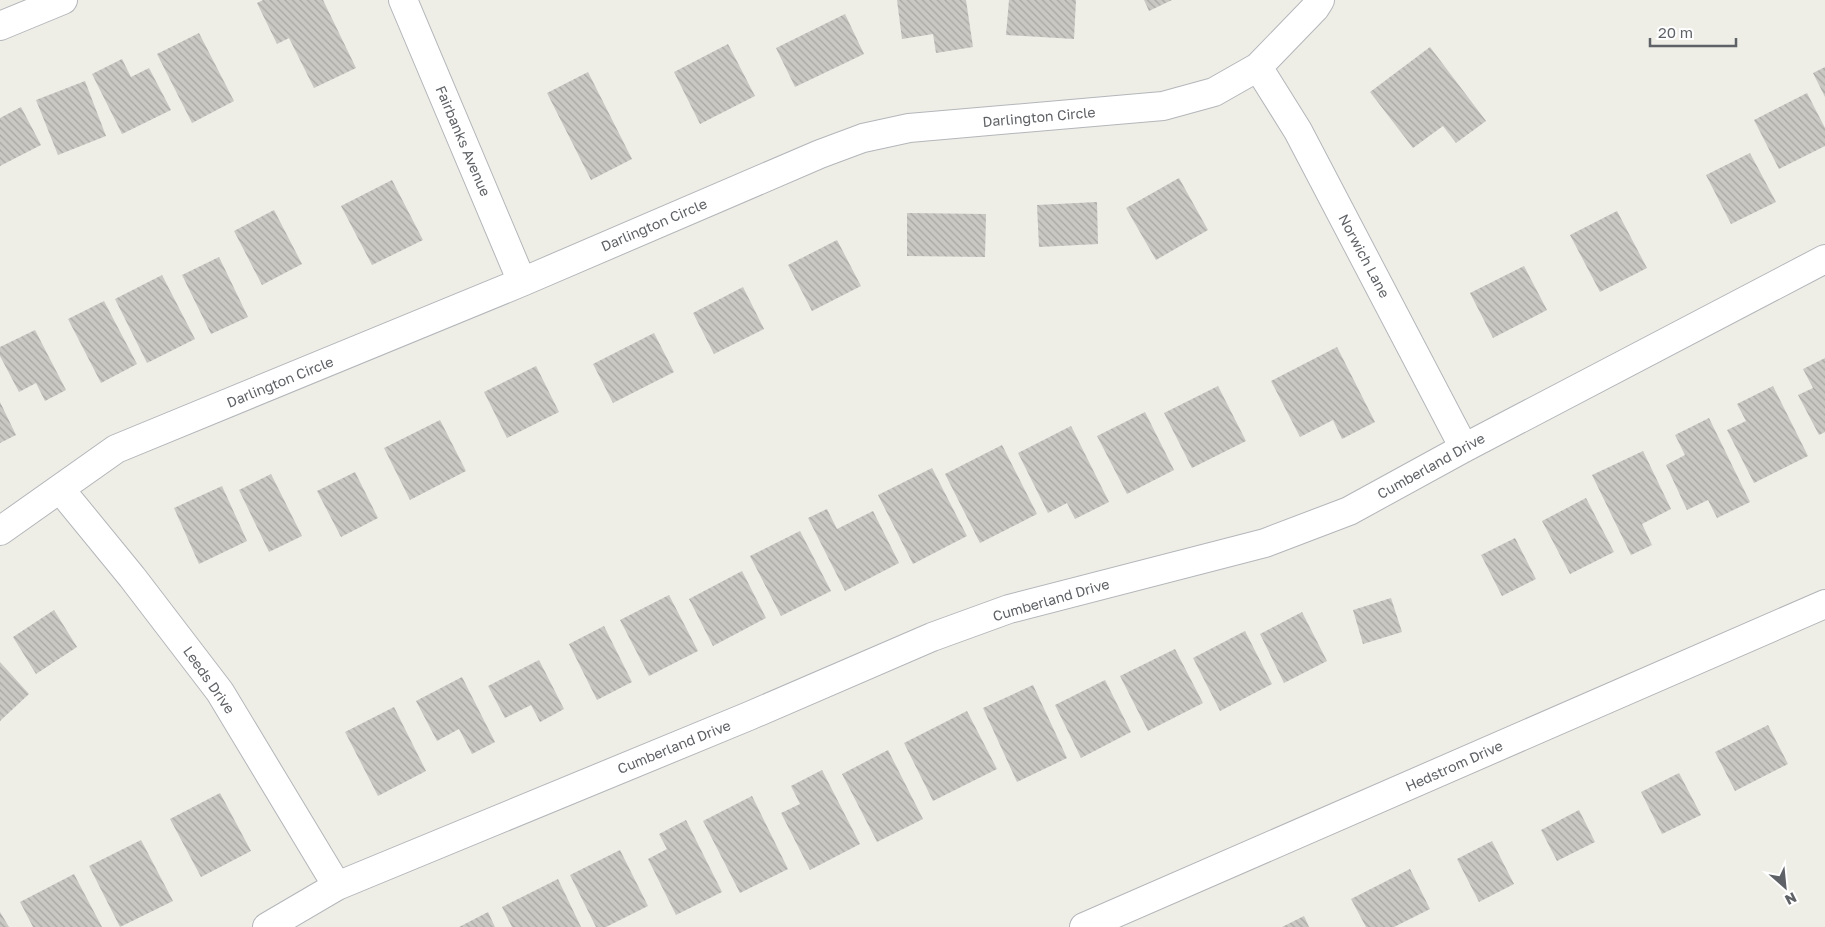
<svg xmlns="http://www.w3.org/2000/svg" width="1825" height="927" viewBox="0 0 1825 927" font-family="'Golos Text',sans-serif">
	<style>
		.building { fill: url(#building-back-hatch) }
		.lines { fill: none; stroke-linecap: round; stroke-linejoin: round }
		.street-casing { stroke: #b3b6ba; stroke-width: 30 }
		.secondary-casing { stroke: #b3b5b9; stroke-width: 30 }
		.street { stroke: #fff; stroke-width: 28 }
		.secondary { stroke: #fff; stroke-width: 28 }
		.labels { text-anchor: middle; stroke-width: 4; stroke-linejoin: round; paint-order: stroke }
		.street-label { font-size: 14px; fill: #5e6165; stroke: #fff }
	</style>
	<defs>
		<pattern id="building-back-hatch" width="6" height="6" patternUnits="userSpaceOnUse" patternTransform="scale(1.25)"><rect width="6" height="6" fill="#cac8c3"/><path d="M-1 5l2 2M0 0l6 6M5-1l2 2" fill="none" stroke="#a7a6a2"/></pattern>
	</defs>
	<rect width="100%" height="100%" fill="#eeede6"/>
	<path class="building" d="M263 0H323L356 68 314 88 289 38 277 44 257 3Z
		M897 0H966L973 47 936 53 933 34 902 39Z
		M1009 0H1076L1074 39 1006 35Z
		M1144 0H1172L1149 11Z
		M845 14 864 54 795 87 776 48Z
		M199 33 234 101 192 123 157 54Z
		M728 44 755 96 700 124 674 72Z
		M1430 47 1486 121 1456 143 1443 126 1413 148 1370 92Z
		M122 59 131 77 149 68 171 110 122 134 92 74Z
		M1825 67V97L1813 73Z
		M588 72 632 159 591 180 547 93Z
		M85 81 106 136 58 155 36 100Z
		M1807 93 1825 128V146L1779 169 1754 120Z
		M21 107 41 145 0 166V118Z
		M1750 153 1776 202 1731 224 1706 175Z
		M1179 178 1208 230 1156 260 1126 208Z
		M392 180 423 240 372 265 341 206Z
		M1097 202 1098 244 1039 247 1037 205Z
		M274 210 302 264 262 285 234 231Z
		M1617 211 1647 268 1600 292 1570 235Z
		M907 213 986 214 985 257 907 256Z
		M837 240 861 286 812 311 788 265Z
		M219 257 248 317 211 334 182 275Z
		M1524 266 1547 310 1493 338 1470 293Z
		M162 275 195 339 147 363 115 299Z
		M743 287 764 329 714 354 693 313Z
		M104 301 137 364 101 383 68 319Z
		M35 330 66 390 45 401 36 383 19 392 0 356V347Z
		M654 333 674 372 613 403 593 364Z
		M1337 347 1375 422 1342 439 1333 420 1300 437 1271 381Z
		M1825 358V432L1819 435 1798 395 1813 388 1803 369Z
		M536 366 559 412 507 438 484 392Z
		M1218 386 1246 441 1192 468 1164 413Z
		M1773 386 1808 456 1754 483 1727 430 1746 421 1737 404Z
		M0 402 16 435 0 443Z
		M1145 412 1174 470 1127 494 1097 436Z
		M1709 418 1750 502 1717 518 1708 500 1687 510 1666 465 1685 455 1675 435Z
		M440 420 466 471 410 500 384 448Z
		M1071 426 1109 502 1075 519 1067 503 1048 513 1018 453Z
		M1002 445 1037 514 980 543 945 474Z
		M1643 451 1671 509 1642 524 1652 545 1631 555 1592 475Z
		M932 468 967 536 913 564 878 495Z
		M355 472 378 518 341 537 317 491Z
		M271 474 302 536 269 552 239 490Z
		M222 486 247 541 199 564 174 508Z
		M1586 498 1614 552 1570 574 1542 521Z
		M827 509 837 529 873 511 899 563 845 591 808 518Z
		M800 531 831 591 781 616 750 556Z
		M1515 538 1536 579 1502 596 1481 555Z
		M742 571 766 618 713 646 689 599Z
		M669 595 698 651 649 676 620 620Z
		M1391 598 1402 632 1363 644 1353 610Z
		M54 610 77 647 36 674 13 637Z
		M1302 612 1327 661 1284 683 1260 634Z
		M604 626 632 682 597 700 569 644Z
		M1245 631 1272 684 1220 711 1193 658Z
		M1175 649 1203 703 1148 731 1120 676Z
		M539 660 564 709 540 722 531 705 505 718 488 686Z
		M0 662 29 694 0 721Z
		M462 677 495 742 472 754 459 729 437 741 416 701Z
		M1105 680 1131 732 1081 758 1055 705Z
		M1033 685 1067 758 1017 782 983 708Z
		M394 707 426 771 378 796 345 732Z
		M967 711 997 769 933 801 904 743Z
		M1768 725 1788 764 1735 791 1715 752Z
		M888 750 923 819 877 842 842 774Z
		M822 770 860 844 810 870 781 813 800 804 791 786Z
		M1679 773 1701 815 1662 834 1641 792Z
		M220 793 251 851 201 877 170 819Z
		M752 796 788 869 740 893 703 821Z
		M1579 810 1595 842 1557 861 1541 830Z
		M686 820 722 892 676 915 648 859 667 849 659 834Z
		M141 840 173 901 120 927 89 866Z
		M1492 841 1514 884 1479 902 1457 859Z
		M620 850 648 906 606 927H596L570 875Z
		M1410 869 1430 909 1394 927H1366L1351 899Z
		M74 874 102 927H33L20 902Z
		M558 879 581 927H512L502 907Z
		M0 912 9 927H0Z
		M488 912 495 927H459Z
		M1304 916 1309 927H1282Z"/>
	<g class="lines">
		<g class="street-casing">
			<path id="street" d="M403 0 522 282
				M0 26 63 0
				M1258 67 1298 131 1464 448
				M60 489 132 577 220 692 337 886
				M0 531 116 449 522 282 820 154 863 138 909 128 1163 106 1214 92 1258 67 1315 8 1320 0
				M267 927 337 886 749 716 932 637 1009 609 1265 543 1349 511 1464 448 1825 259"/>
		</g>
		<g class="secondary-casing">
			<path id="secondary" d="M1084 927 1825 604"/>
		</g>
		<use href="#street" class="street"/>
		<use href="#secondary" class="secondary"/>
	</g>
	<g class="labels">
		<g class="street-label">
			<text transform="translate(1039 117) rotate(-5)" y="5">Darlington Circle</text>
			<text transform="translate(463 141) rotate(67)" y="5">Fairbanks Avenue</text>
			<text transform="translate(654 225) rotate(-23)" y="5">Darlington Circle</text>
			<text transform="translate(1364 256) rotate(62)" y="5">Norwich Lane</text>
			<text transform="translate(280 382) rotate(-22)" y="5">Darlington Circle</text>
			<text transform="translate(1431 466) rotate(-29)" y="5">Cumberland Drive</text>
			<text transform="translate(1051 600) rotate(-16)" y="5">Cumberland Drive</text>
			<text transform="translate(209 680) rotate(55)" y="5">Leeds Drive</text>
			<text transform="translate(674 747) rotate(-22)" y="5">Cumberland Drive</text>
			<text transform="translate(1454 766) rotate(-24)" y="5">Hedstrom Drive</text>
		</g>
	</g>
	<g transform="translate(1785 887) rotate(153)" stroke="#ffffff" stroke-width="4" paint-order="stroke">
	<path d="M0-4L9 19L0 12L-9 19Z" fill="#5e6165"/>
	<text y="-8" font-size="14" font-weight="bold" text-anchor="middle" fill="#5e6165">N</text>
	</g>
	<path d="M1650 38v8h86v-8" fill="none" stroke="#5e6165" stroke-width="2.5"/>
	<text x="1658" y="38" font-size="15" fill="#5e6165" stroke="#ffffff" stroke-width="4" paint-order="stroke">20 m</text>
</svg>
